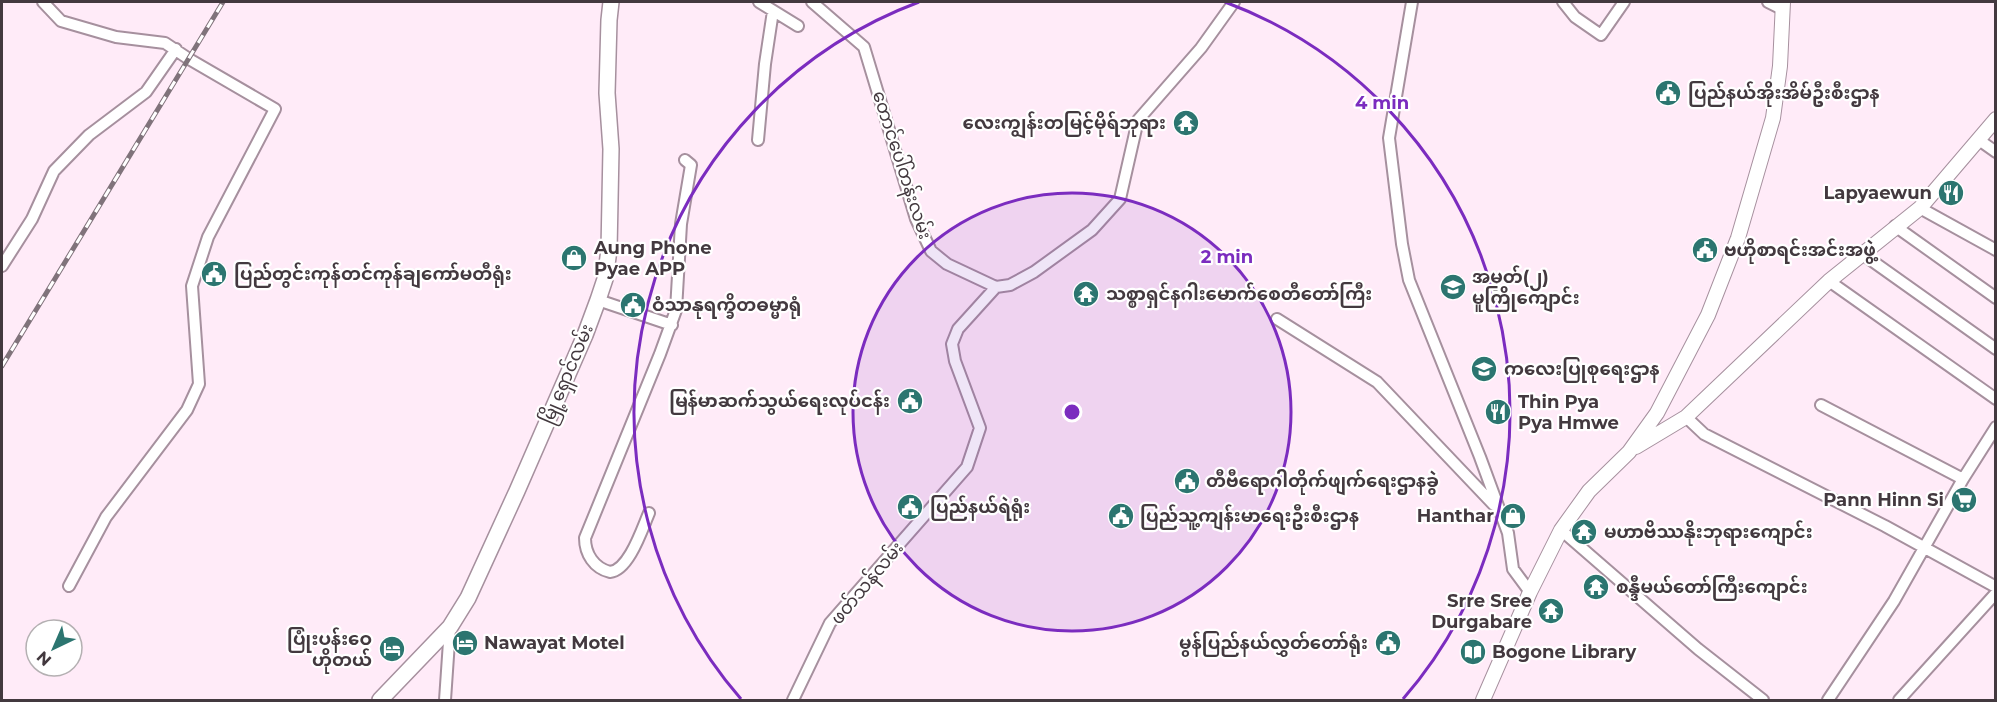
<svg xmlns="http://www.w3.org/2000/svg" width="1997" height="702" viewBox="0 0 1997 702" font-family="Montserrat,'Noto Sans Myanmar',sans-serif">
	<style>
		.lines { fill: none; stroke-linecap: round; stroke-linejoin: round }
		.minor-casing { stroke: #a6909e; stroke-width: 14 }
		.major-casing { stroke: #a6909e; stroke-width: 16 }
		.highway-casing { stroke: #a6909e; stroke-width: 18 }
		.minor { stroke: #fff; stroke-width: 10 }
		.major { stroke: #fff; stroke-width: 14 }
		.highway { stroke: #fff; stroke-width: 15 }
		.rail-casing { stroke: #80737b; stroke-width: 5 }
		.rail { stroke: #fff; stroke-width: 3; stroke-dasharray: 9; stroke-linecap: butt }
		.ring { fill: none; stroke: #7b2cbf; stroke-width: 3 }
		.labels { text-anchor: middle; stroke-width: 4.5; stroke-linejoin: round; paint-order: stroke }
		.poi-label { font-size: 18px; font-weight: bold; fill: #43393f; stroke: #fff; text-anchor: start }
		.street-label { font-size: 18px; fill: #43393f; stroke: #fff }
		.centre { fill: #7b2cbf; stroke: #fff; stroke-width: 3 }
		.ring-label { font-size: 18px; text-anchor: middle; font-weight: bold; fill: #7b2cbf; stroke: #fff; stroke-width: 4.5; stroke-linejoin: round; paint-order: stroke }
	</style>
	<rect width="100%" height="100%" fill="#ffebf8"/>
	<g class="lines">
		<g class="minor-casing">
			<path id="minor" d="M43 2 61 21 116 37 165 43 189 59 275 109 208 237 192 286 199 384 187 410 106 517 69 586
				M759 2 798 26
				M812 2 864 47 916 219 931 251 947 264 996 287 1010 285 1034 272 1092 230 1120 199 1138 120 1201 48 1234 2
				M1412 2 1389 138 1402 244 1409 280 1480 457 1508 533 1513 569 1530 592
				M1563 2 1575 17 1601 35 1624 2
				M1768 2 1782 9
				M758 140 765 64 773 11
				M1979 140 1996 152
				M1920 208 1996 250
				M1895 226 1996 298
				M1861 253 1996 349
				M2 266 32 219 54 171 89 135 146 92 176 49
				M1829 281 1996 399
				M598 300 672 325
				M1277 319 1377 382 1494 505
				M1821 405 1963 479
				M1686 417 1704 434 1885 526 1996 587
				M649 513C642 529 629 570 610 572 594 568 585 554 585 538L660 354 676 310 681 224 691 165 685 160
				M1561 530 1698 649 1763 700
				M445 700 450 627
				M793 700 830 623 967 467 980 428 955 361 952 344 958 329 996 287
				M1828 700 1894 601 1963 479 1996 427
				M1899 700 1996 593"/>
		</g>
		<g class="major-casing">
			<path id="major" d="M1636 447 1686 417 1829 281 1920 208 1996 119
				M1483 700 1530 592 1561 530 1589 491 1629 452 1657 413 1708 315 1738 238 1773 118 1780 66 1783 2"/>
		</g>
		<g class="highway-casing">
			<path id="highway" d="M380 700 450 627 468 598 517 491 585 335 598 300 605 279 609 250 611 149 607 93 609 20 611 2"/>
		</g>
		<use href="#minor" class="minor"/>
		<use href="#major" class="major"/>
		<use href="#highway" class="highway"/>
		<g class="rail-casing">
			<path id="rail" d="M2 366 223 2"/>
		</g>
		<use href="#rail" class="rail"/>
	</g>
	<circle cx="1072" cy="412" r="219" fill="#7b2cbf" fill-opacity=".12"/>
	<g class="ring">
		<circle cx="1072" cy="412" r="219"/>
		<path d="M741 699A438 438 0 0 1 919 2M1225 2A438 438 0 0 1 1403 699"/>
	</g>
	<defs>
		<g id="civic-disc" transform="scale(1.35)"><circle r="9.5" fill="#2c7570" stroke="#fff"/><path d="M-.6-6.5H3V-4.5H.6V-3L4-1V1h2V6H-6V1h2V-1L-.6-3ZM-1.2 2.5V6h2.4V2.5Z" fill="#fff"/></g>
		<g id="temple-disc" transform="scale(1.35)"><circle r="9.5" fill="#2c7570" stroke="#fff"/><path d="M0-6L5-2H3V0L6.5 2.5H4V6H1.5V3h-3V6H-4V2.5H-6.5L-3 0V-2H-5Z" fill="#fff"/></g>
		<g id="restaurant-disc" transform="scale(1.35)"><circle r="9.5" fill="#2c7570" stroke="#fff"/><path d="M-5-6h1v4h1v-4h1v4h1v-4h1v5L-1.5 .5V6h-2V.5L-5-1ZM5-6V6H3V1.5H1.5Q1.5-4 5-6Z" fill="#fff"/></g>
		<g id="shop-disc" transform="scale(1.35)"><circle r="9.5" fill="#2c7570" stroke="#fff"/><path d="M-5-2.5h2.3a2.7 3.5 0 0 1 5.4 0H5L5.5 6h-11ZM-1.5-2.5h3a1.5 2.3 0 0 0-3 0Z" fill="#fff"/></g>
		<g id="school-disc" transform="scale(1.35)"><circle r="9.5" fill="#2c7570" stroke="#fff"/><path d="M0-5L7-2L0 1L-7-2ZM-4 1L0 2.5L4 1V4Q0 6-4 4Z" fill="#fff"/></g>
		<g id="supermarket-disc" transform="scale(1.35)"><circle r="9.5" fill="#2c7570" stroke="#fff"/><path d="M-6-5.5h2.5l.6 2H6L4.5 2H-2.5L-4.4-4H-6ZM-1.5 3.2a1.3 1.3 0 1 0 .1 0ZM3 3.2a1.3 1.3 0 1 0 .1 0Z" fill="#fff"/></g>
		<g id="hotel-disc" transform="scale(1.35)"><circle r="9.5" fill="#2c7570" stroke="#fff"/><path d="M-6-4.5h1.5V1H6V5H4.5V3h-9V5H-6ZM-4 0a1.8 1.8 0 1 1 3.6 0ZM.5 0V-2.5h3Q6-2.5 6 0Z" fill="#fff"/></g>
		<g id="library-disc" transform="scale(1.35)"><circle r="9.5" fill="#2c7570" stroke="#fff"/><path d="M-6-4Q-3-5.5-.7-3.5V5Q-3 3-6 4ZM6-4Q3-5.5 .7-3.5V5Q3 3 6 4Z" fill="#fff"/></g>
	</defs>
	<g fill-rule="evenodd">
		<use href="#civic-disc" x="1668" y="93"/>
		<use href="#temple-disc" x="1186" y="123"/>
		<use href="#restaurant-disc" x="1951" y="193"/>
		<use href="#civic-disc" x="1705" y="250"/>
		<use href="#shop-disc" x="574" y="258"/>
		<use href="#civic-disc" x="214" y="274"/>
		<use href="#school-disc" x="1453" y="287"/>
		<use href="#temple-disc" x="1086" y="294"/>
		<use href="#civic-disc" x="633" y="305"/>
		<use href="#school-disc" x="1484" y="369"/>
		<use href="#civic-disc" x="910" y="401"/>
		<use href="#restaurant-disc" x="1498" y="412"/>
		<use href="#civic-disc" x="1187" y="481"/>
		<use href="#supermarket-disc" x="1964" y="500"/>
		<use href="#civic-disc" x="910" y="507"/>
		<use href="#civic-disc" x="1121" y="516"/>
		<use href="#shop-disc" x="1513" y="516"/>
		<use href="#temple-disc" x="1584" y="532"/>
		<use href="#temple-disc" x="1596" y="587"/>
		<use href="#temple-disc" x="1551" y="611"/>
		<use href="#hotel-disc" x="465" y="643"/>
		<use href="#civic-disc" x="1388" y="643"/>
		<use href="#hotel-disc" x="392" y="649"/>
		<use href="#library-disc" x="1473" y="652"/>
	</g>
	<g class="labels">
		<g class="poi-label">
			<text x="1688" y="99">ပြည်နယ်အိုးအိမ်ဦးစီးဌာန</text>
			<text x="1166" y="129" text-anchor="end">လေးကျွန်းတမြင့်မိုရ်ဘုရား</text>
			<text x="1932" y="199" text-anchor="end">Lapyaewun</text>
			<text x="594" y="254">Aung Phone<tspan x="594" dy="21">Pyae APP</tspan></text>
			<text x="1724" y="256">ဗဟိုစာရင်းအင်းအဖွဲ့</text>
			<text x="234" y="280">ပြည်တွင်းကုန်တင်ကုန်ချကော်မတီရုံး</text>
			<text x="1472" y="283">အမှတ်(၂)<tspan x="1472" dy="21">မူကြိုကျောင်း</tspan></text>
			<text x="1106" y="300">သစ္စာရှင်နဂါးမောက်စေတီတော်ကြီး</text>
			<text x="652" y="311">ဝံသာနုရက္ခိတဓမ္မာရုံ</text>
			<text x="1504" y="375">ကလေးပြုစုရေးဌာန</text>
			<text x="890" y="407" text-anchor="end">မြန်မာဆက်သွယ်ရေးလုပ်ငန်း</text>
			<text x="1518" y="408">Thin Pya<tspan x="1518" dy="21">Pya Hmwe</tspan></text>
			<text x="1206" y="487">တီဗီရောဂါတိုက်ဖျက်ရေးဌာနခွဲ</text>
			<text x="1944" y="506" text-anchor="end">Pann Hinn Si</text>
			<text x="930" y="513">ပြည်နယ်ရဲရုံး</text>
			<text x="1140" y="522">ပြည်သူ့ကျန်းမာရေးဦးစီးဌာန</text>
			<text x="1494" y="522" text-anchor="end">Hanthar</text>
			<text x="1604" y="538">မဟာဗိဿနိုးဘုရားကျောင်း</text>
			<text x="1616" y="593">စန္ဒီမယ်တော်ကြီးကျောင်း</text>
			<text x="1532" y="607" text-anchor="end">Srre Sree<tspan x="1532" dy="21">Durgabare</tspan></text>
			<text x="372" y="645" text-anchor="end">ပြုံးပန်းဝေ<tspan x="372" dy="21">ဟိုတယ်</tspan></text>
			<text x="484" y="649">Nawayat Motel</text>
			<text x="1368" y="649" text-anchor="end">မွန်ပြည်နယ်လွှတ်တော်ရုံး</text>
			<text x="1492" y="658">Bogone Library</text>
		</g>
		<g class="street-label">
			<text transform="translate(902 165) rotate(72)" y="6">တောင်ပေါ်တန်းလမ်း</text>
			<text transform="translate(567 374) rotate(-67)" y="6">မြို့ရှောင်လမ်း</text>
			<text transform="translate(867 583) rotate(-50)" y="6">ဖတ်သန်လမ်း</text>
		</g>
	</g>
	<circle cx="1072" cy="412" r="9" class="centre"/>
	<g class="ring-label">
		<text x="1382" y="109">4 min</text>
		<text x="1227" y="263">2 min</text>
	</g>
	<rect width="1997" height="702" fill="none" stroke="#43393f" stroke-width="6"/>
	<g transform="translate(54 648) rotate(224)"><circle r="28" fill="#ffffff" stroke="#b4b0b2" stroke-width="1.5"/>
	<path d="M0-4.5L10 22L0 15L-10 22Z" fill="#2c7570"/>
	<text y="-9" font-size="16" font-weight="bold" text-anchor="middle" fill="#43393f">N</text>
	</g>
</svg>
